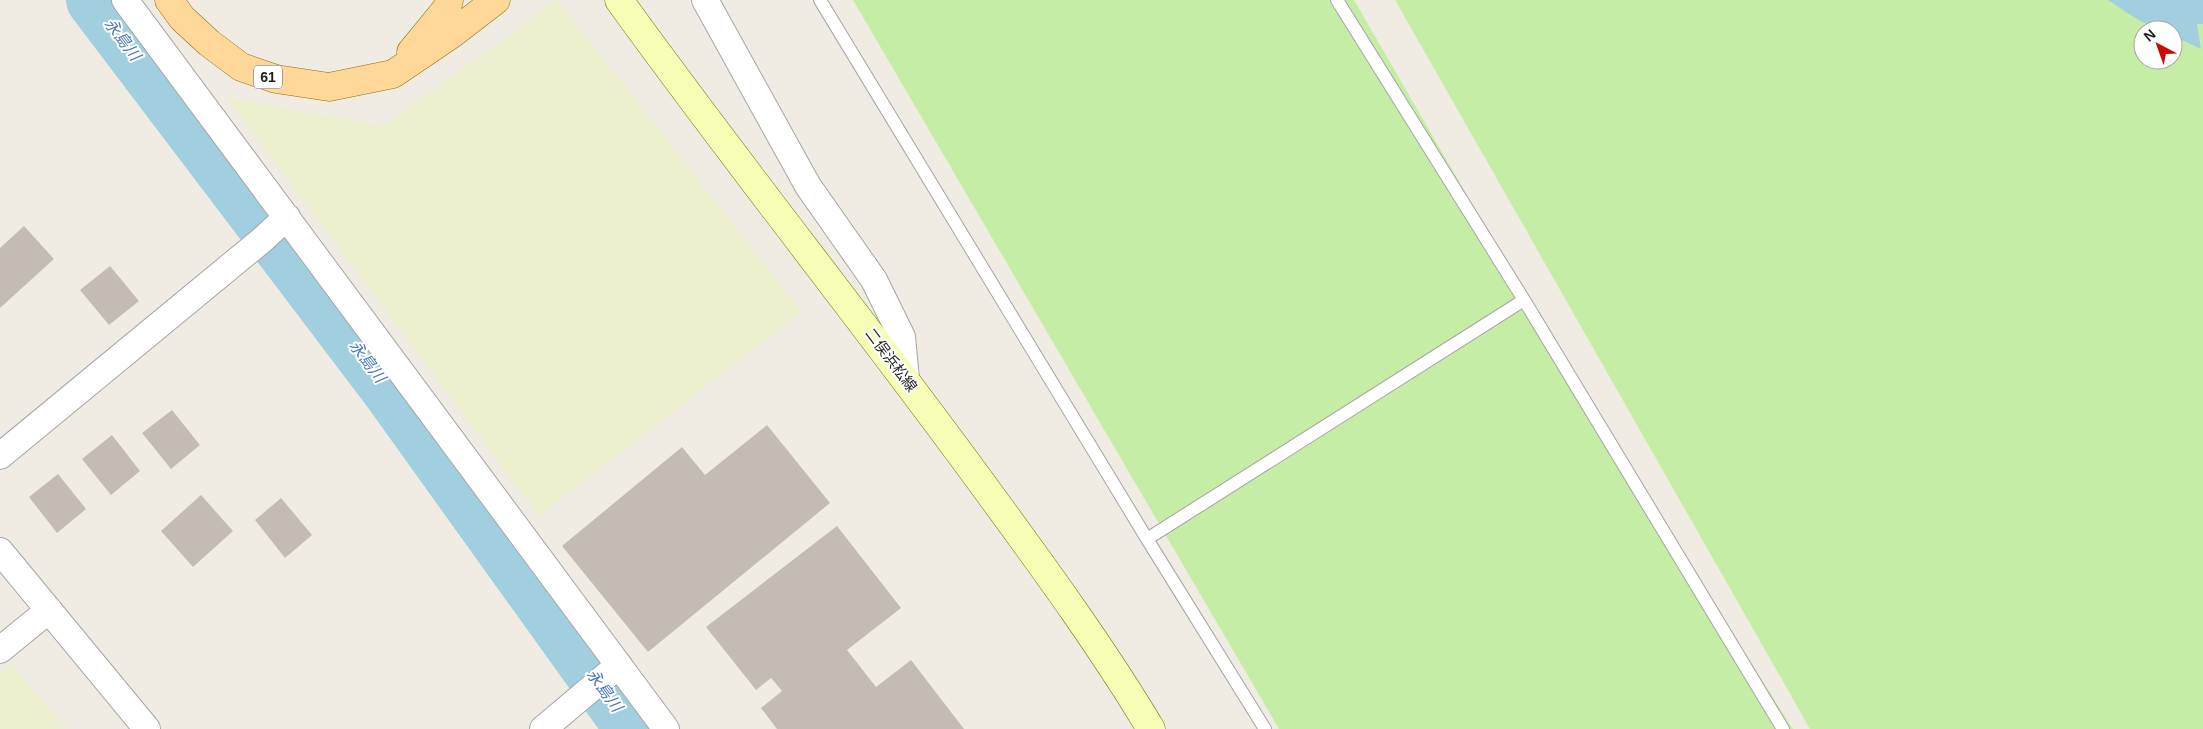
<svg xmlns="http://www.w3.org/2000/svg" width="2203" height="729" viewBox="0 0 2203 729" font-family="Arial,'Noto Sans JP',sans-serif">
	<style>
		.farmland { fill: #ecf0ce }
		.grass { fill: #c6eda6; fill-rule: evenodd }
		.water { fill: #a1cfe0 }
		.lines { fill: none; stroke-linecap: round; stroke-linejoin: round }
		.river { stroke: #a1cfe0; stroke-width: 56 }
		.building { fill: #c4bcb3 }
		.lane-casing { stroke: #a5a5a5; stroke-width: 14 }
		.street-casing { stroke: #a5a5a5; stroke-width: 28 }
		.secondary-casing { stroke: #687a00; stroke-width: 29 }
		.primary-casing { stroke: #986c00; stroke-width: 29 }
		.lane { stroke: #fff; stroke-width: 12 }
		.street { stroke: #fff; stroke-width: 26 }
		.secondary { stroke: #f7fdb4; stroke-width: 28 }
		.primary { stroke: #ffd799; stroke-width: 28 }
		.labels { text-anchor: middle; stroke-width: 4; stroke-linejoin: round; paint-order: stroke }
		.shield { fill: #fff; stroke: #626262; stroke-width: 1 }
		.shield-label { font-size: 14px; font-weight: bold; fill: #1e1e1e }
		.street-label { font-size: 15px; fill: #1e1e1e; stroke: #fff }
		.water-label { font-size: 16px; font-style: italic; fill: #4578b4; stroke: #fff }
	</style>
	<rect width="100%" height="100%" fill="#f0ece4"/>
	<path class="farmland" d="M557 0 802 312 539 516 227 98 383 126Z
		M12 664V665L66 729H0V674Z"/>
	<path class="grass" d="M853 0H1354L1607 437 1793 729H1279Z
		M1395 0H2203V729H1810ZM2143 30H2173V60H2143Z"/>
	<path class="water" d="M2108 0H2203V24H2197L2201 49 2173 36V30C2148 30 2128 13 2108 0Z"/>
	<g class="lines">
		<path class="river" d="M94 0 389 389 633 729"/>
	</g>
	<path class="building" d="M24 226 54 259 0 308V248Z
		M110 266 139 301 109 325 80 290Z
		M172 410 200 445 171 469 142 433Z
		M767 425 830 503 648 652 562 546 682 447 705 475Z
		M112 435 140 471 111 495 82 459Z
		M58 474 86 509 57 533 29 497Z
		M201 495 233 531 193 567 161 531Z
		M281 498 312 535 285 558 255 520Z
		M837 526 901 608 847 650 876 687 911 660 964 729H777L761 708 782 691 771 678 756 690 706 627Z"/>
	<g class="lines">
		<g class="lane-casing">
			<path id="lane" d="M820 0 1147 539 1265 729
				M1337 0 1524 300 1783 729
				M1147 539 1524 300"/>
		</g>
		<g class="street-casing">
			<path id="street" d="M125 0 666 729
				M705 0 808 186 874 280 902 337 906 379
				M0 456 262 240 287 217
				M0 551 147 729
				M0 650 49 610
				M543 729 619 665"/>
		</g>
		<g class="secondary-casing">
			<path id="secondary" d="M619 0C740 168 870 329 992 497 1047 572 1103 649 1151 729"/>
		</g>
		<g class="primary-casing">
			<path id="primary" d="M169 0 182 18 209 43 241 67 276 79 329 87 393 74 452 34 496 0
				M411 52 447 8 449 0"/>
		</g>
		<use href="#lane" class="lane"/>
		<use href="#street" class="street"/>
		<use href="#secondary" class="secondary"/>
		<use href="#primary" class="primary"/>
	</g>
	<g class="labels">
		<rect class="shield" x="254" y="65.5" width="28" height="23" rx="4"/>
		<g class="shield-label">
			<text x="268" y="82">61</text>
		</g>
		<g class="street-label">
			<text transform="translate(891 360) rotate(53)" y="5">二俣浜松線</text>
		</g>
		<g class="water-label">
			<text transform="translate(123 39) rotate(53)" y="6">永島川</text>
			<text transform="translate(368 361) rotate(53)" y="6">永島川</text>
			<text transform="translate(605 690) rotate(54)" y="6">永島川</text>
		</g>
	</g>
	<g transform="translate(2158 45) rotate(319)"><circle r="24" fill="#ffffff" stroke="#a5a5a5"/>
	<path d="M0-4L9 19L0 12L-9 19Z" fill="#cc0800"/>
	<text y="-8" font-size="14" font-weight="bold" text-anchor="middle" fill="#1e1e1e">N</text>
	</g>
</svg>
